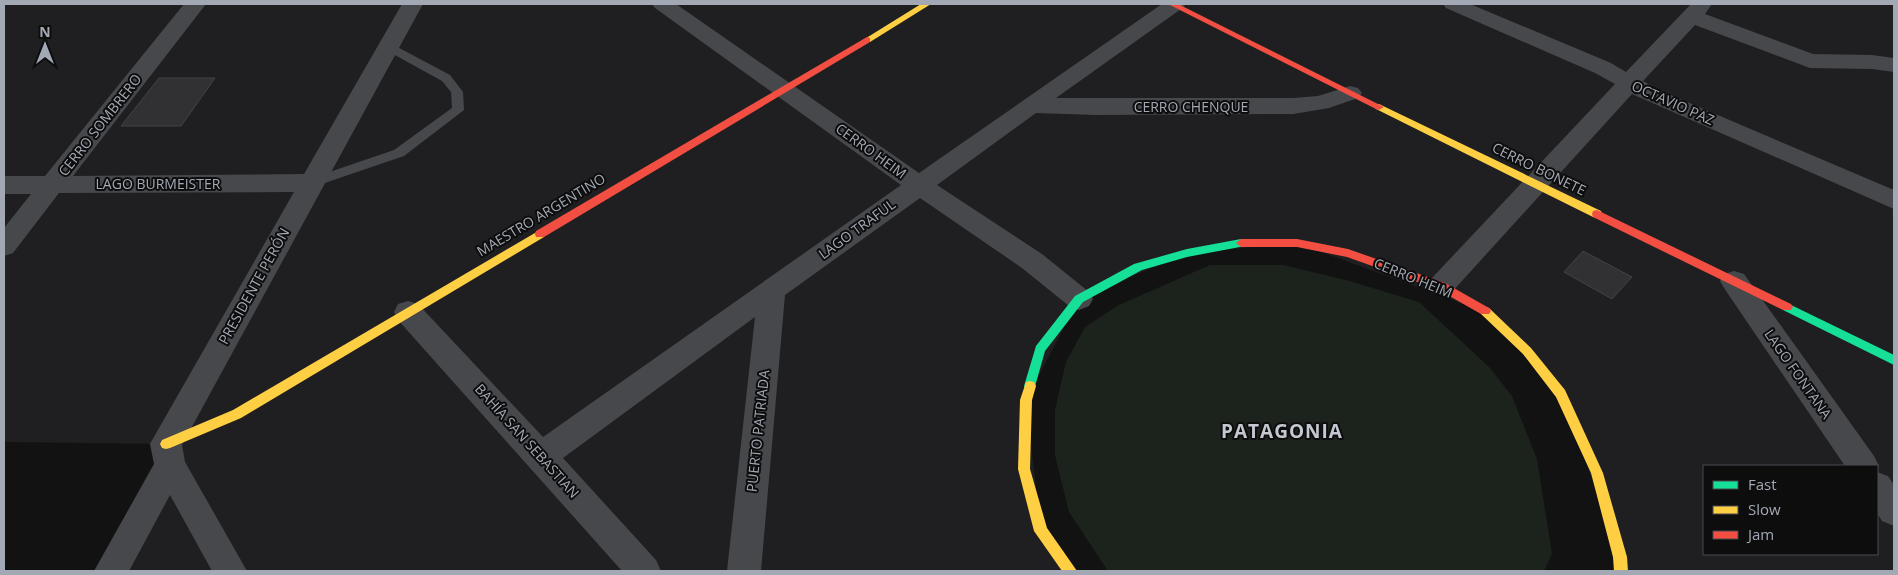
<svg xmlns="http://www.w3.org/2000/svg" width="1898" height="575" viewBox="0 0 1898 575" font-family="'Open Sans',sans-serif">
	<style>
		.built { fill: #1f1f21; fill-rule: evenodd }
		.green { fill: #1c231d }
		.building { fill: #313133; stroke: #424346 }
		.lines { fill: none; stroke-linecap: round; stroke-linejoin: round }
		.lane { fill: #47484b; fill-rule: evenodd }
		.street { fill: #47484b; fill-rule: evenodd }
		.fast { fill: #16e098; fill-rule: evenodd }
		.slow { fill: #ffcf43; fill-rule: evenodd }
		.jam { fill: #f24e42; fill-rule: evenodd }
		.labels { text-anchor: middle; stroke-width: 4; stroke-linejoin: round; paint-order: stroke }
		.street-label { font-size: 14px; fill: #a3a9b4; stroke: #0d0d0e }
		.district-label { font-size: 19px; font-weight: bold; letter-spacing: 1px; fill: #c4c8d0; stroke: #0d0d0e }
	</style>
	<rect width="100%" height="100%" fill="#121213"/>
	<path class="built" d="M4 4H1894V571H1621L1620 557 1561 394 1488 313 1297 243 1187 253 1079 299 1026 400 1041 531 1070 571H111L157 487 165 444 4 442ZM1704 466H1877V554H1704Z"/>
	<path class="green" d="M1210 265H1283L1346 280 1419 302 1489 367 1512 396 1537 459 1552 554 1544 571H1108L1069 512 1055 455V410L1066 362 1085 327 1119 305Z"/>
	<path class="building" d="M159 78H215L181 126H121Z
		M1583 251 1632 277 1612 299 1564 272Z"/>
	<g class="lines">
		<path class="lane" d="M388 42 450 75 463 92 464 110 404 156 316 186H306L304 183 306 180 394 150 452 108 451 92 442 81 384 49 382 46Z"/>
		<path class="street" d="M184 4H206L73 176 304 174 402 4H423L182 445 185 462 247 571H212L170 495 129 571H94L154 464 150 444 155 435 294 192 59 193 13 253 4 256V228L31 194H4V176H45Z
			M652 4H676L919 173 1162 4 1185 5 1181 9 1056 98H1293L1318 96 1350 86 1358 88 1362 93 1358 98 1329 108 1293 114 1096 115 1036 113 937 185 1042 254 1089 292 1093 299 1089 306 1079 310 1069 306 1022 268 920 198 785 295 761 571H727L755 317 563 458 656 560 661 571H622L398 320 394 312 398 304 408 301 418 304 543 437 901 185 655 8Z
			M1443 4H1470L1611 63 1626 72 1691 4H1712L1705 14 1813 54 1872 55 1894 58V72L1872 69 1810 68 1695 25 1643 81 1659 90 1894 190V209L1632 94 1451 293 1441 296 1431 293 1427 286 1431 279 1615 84 1595 73 1446 8Z
			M1734 271 1744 274 1874 456 1879 466 1877 470V466H1845L1724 288 1720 281 1724 274Z
			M1877 472 1888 476 1894 485V526L1882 521 1877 513Z"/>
		<path class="fast" d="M1241 239 1246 243 1245 246 1187 257 1142 270 1083 302 1045 351 1034 390 1030 391 1026 390 1024 386 1036 346 1075 296 1134 264 1187 249Z
			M1787 303 1894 355V365L1783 310 1781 307 1783 304Z"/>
		<path class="slow" d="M921 4H931L870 42H864L863 40Z
			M1379 104 1601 211 1602 214 1597 218 1593 217 1376 109 1374 107Z
			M540 230 545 234 544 237 241 418 170 448 166 449 162 448 160 444 162 440 233 410Z
			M1485 307 1489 308 1531 348 1565 390 1603 473 1627 557 1628 571H1614L1613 557 1591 473 1556 397 1523 354 1481 314 1479 311 1481 308Z
			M1030 381 1034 382 1036 386 1032 400 1030 469 1047 528 1077 571H1062L1034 531 1018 469 1020 400 1026 382Z"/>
		<path class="jam" d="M1168 4H1178L1384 107 1379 110 1376 109Z
			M867 37 870 38V42L544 237H536L535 234 536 231Z
			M1597 210 1791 304 1793 307 1791 310H1783L1593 217 1592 214 1593 211Z
			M1241 239H1297L1348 249 1445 283 1489 308 1491 311 1489 314H1481L1437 289 1347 257 1297 247H1241L1236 243Z"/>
	</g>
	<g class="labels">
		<g class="street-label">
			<text transform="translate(1673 103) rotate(24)" y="5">OCTAVIO PAZ</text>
			<text x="1191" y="112">CERRO CHENQUE</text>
			<text transform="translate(100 125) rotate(-52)" y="5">CERRO SOMBRERO</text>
			<text transform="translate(871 151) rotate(36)" y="5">CERRO HEIM</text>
			<text transform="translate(1539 169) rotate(26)" y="5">CERRO BONETE</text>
			<text x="158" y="189">LAGO BURMEISTER</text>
			<text transform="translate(541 215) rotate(-31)" y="5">MAESTRO ARGENTINO</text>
			<text transform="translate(857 229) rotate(-36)" y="5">LAGO TRAFUL</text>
			<text transform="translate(1413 278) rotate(22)" y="5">CERRO HEIM</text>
			<text transform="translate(254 286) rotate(-61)" y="5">PRESIDENTE PERÓN</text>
			<text transform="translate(1798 374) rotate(55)" y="5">LAGO FONTANA</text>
			<text transform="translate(758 431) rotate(-84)" y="5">PUERTO PATRIADA</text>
			<text transform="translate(527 441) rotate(48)" y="5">BAHÍA SAN SEBASTIAN</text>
		</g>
		<g class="district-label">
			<text x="1282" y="438">PATAGONIA</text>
		</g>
	</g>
	<rect width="1898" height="575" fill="none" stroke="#a3a9b4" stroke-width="10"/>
	<rect x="1703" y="465" width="175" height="90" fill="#0d0d0e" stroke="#494b50"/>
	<rect x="1713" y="481" width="25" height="8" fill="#16e098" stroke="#494b50"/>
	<text x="1748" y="490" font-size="15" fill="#a3a9b4">Fast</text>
	<rect x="1713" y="506" width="25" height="8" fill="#ffcf43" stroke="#494b50"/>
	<text x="1748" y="515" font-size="15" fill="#a3a9b4">Slow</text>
	<rect x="1713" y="531" width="25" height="8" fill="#f24e42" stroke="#494b50"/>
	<text x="1748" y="540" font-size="15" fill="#a3a9b4">Jam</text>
	<g transform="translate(45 45)" stroke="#0d0d0e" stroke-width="4" paint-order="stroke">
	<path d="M0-4L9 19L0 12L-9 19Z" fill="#a3a9b4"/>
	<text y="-8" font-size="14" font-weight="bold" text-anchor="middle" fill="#a3a9b4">N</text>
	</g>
</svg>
